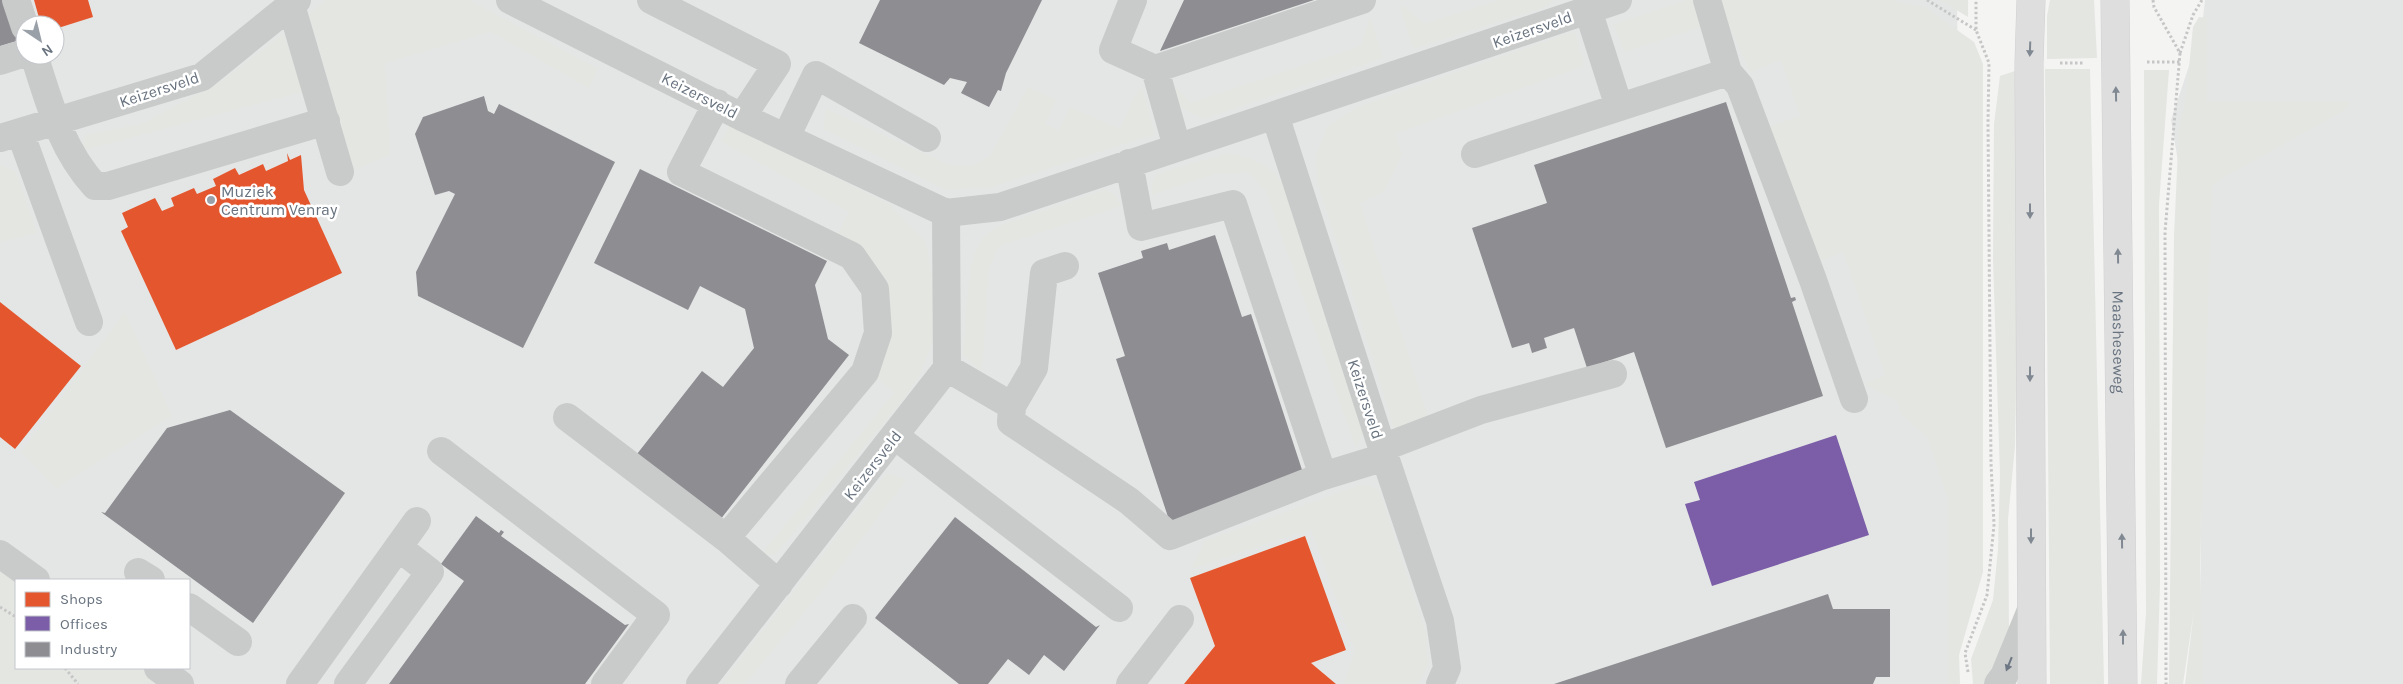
<svg xmlns="http://www.w3.org/2000/svg" width="2403" height="684" viewBox="0 0 2403 684" font-family="Karla,sans-serif">
	<style>
		.built { fill: #e4e6e5; fill-rule: evenodd }
		.green { fill: #e4e6e2 }
		.shops { fill: #e4572e }
		.offices { fill: #7b5ea7 }
		.industry { fill: #8d8d92 }
		.lines { fill: none; stroke-linecap: round; stroke-linejoin: round }
		.major-casing { stroke: #d1d1d2; stroke-width: 29 }
		.path { stroke: #c6c6c7; stroke-width: 3; stroke-dasharray: 2.5 2.5; stroke-linecap: butt }
		.minor { stroke: #c9caca; stroke-width: 28 }
		.major { stroke: #dededf; stroke-width: 28 }
		.oneway { fill: #808892 }
		.oneway2 { fill: #6d7783 }
		.poi-dot { fill: #99a0a8; stroke: #fff; stroke-width: 2 }
		.labels { text-anchor: middle; stroke-width: 5; stroke-linejoin: round; paint-order: stroke }
		.street-label { font-size: 16px; fill: #68737f; stroke: #fff }
		.poi-label { font-size: 16px; fill: #68737f; stroke: #fff; text-anchor: start }
	</style>
	<rect width="100%" height="100%" fill="#f4f4f3"/>
	<path class="built" d="M0 0H1957L1961 344 1955 684H102L83 668H189V580H16L0 625ZM25 25H55V55H25Z
		M2205 0H2403V684H2199L2204 315 2171 120 2202 27Z"/>
	<path class="green" d="M326 0H469L598 69 589 88 491 32 385 63 390 155 349 172 329 82 309 14Z
		M1499 0H1555L1542 8 1413 49 1400 7 1403 6 1425 24Z
		M1687 0H1699L1707 25 1624 52 1614 24Z
		M1718 0H1890L1926 8 1974 42 1983 64V572L1959 655 1960 684H1948V500L1928 438 1901 414 1897 401 1864 384 1885 375 1843 252 1820 262 1768 127 1800 116 1781 60 1750 72Z
		M1940 0H1968V17Z
		M2050 0H2094L2097 58 2047 59V16Z
		M1370 17 1383 58 1204 119 1178 107 1171 81 1190 103 1361 46Z
		M2199 17 2207 18V102H2350L2345 110 2219 180 2212 186 2200 567 2203 684H2185L2194 610 2183 684H2169L2174 236 2179 128 2186 98 2193 27Z
		M1575 31 1584 66 1395 134 1402 155 1383 192 1360 203 1428 417 1394 428 1317 180 1316 156 1328 126 1357 107Z
		M283 34 305 91 81 151 85 135 142 124 222 81Z
		M2045 69H2090L2104 684H2050Z
		M2144 70H2169L2159 204 2160 583 2157 684H2141L2146 613Z
		M2015 71 2017 332 2015 446 2008 519 2009 630 1988 684H1973L1971 659 1993 600 1998 549 2000 475 1993 259 1994 124 2000 76Z
		M1028 87 1056 100 1045 124 1059 130 1070 107 1120 129 1134 97 1142 87 1155 134 989 188 944 189 824 129 826 109 947 164 972 166 990 156Z
		M729 124 889 204 926 243 934 288 936 334 919 377 900 403 775 555H761L895 392 875 376 892 336 888 285 870 257 855 244 837 234 849 212 722 142Z
		M1228 153C1252 158 1269 163 1283 184L1365 431 1356 448 1266 191 1248 172 1215 174 1151 195 1152 183 1158 173Z
		M0 165 16 172 37 233 0 242Z
		M1105 190 1114 194 1122 206 999 246 989 268 982 371 963 355C966 327 966 262 981 241 988 231 996 228 1006 223Z
		M125 312 172 416 56 488 21 452Z
		M887 473 906 480 829 582 745 684H721Z
		M1363 484 1379 490 1426 634 1428 665 1418 684H1344L1355 650 1311 529 1191 569 1205 541Z
		M0 565 16 580V668H144L167 684H0Z"/>
	<path class="shops" d="M34 0H88L93 17 55 29V25H41Z
		M287 153 290 160 301 155 304 190 342 273 176 350 121 231 128 227 122 213 155 198 162 211 174 206 171 198 194 188 197 194 216 186 213 179 235 168 239 175 263 164 266 171 288 161Z
		M0 302 81 366 15 449 0 437Z
		M1305 536 1346 650 1311 663 1336 684H1184L1215 646 1190 578Z"/>
	<path class="offices" d="M1836 435 1869 535 1712 586 1685 504 1700 500 1694 482Z"/>
	<path class="industry" d="M0 0H8L20 40 0 46Z
		M880 0H1042L1006 73 1001 91 998 90 989 107 961 93 967 82 950 78 944 85 859 43Z
		M1184 0H1314L1160 51Z
		M484 96 488 111 494 114 499 104 615 162 523 348 418 296 416 272 455 194 449 191 435 195 415 134 423 117Z
		M1726 102 1791 298 1795 297 1796 300 1792 302 1823 396 1666 448 1634 352 1587 368 1574 328 1544 338 1547 348 1532 353 1529 343 1512 348 1472 228 1547 203 1534 165Z
		M640 169 827 261 815 285 828 339 849 355 720 520 637 454 702 371 723 387 754 348 745 309 700 286 688 310 594 263Z
		M1215 235 1242 317 1251 314 1305 479 1170 523 1116 359 1125 356 1098 273 1143 258 1141 251 1167 243 1169 250Z
		M230 410 345 493 253 623 101 512 105 513 167 428Z
		M476 516 499 533 501 530 504 532 501 536 625 625 629 624 585 684H389L464 581 441 564Z
		M955 517 1096 627 1100 625 1064 671 1044 655 1029 675 1008 659 988 684H959L875 618Z
		M1828 594 1833 609H1890V677H1876L1873 684H1554Z"/>
	<g class="lines">
		<g class="major-casing">
			<g id="major">
				<path d="M2031 0 2029 63 2032 684"/>
				<path id="s1" d="M2115 0 2123 684"/>
			</g>
		</g>
		<path class="path" d="M1927 0 1976 30
			M2153 0 2154 7 2180 53 2165 232 2166 684
			M2180 53 2193 15 2202 0
			M2147 62H2180
			M2060 63H2084
			M0 607 16 617
			M65 668 78 684
			M1968 672 1965 653 1987 595 1994 525 1991 464 1988 123 1989 63 1976 30V0"/>
		<path class="minor" d="M16 0 25 27
			M510 0 742 117 946 213 1000 207 1618 0
			M651 0 777 64 742 117
			M1133 0 1113 50 1155 69 1177 147
			M1707 0 1728 72 1740 86 1813 280 1854 399
			M291 5 340 172
			M1588 10 1619 107
			M34 55C49 102 61 149 95 186H108L326 121
			M0 61 25 53
			M1155 69 1362 0
			M717 103 681 172 852 256 875 289 878 333 865 372 726 538
			M1275 115 1385 457 1440 621 1447 668 1440 684
			M20 132 89 322
			M786 137 816 75 927 138
			M0 138 202 77 297 0
			M1475 154 1728 72
			M1129 163 1141 227 1233 204 1323 476
			M947 368 1012 406 1034 368 1044 273 1065 266
			M1012 406 1011 422 1129 501 1170 536 1323 476 1385 457
			M567 417 726 538 779 584
			M895 436 1119 608
			M1382 448 1481 410 1613 374
			M441 451 656 615 605 684
			M0 554 36 580
			M138 572 151 580
			M189 607 238 642
			M158 668 180 684
			M300 684 417 521
			M348 684 430 572 398 547
			M700 684 947 368 946 213
			M799 684 853 618
			M1130 684 1180 619
			M1998 684 2004 676 2031 610"/>
		<use href="#major" class="major"/>
	</g>
	<defs><path id="oneway-solid" d="M-6-.8H1V-3.2L6.5 0L1 3.2V.8H-6Z" transform="scale(1.25)"/></defs>
	<g class="oneway">
		<use href="#oneway-solid" transform="translate(2030 49) rotate(92)"/>
		<use href="#oneway-solid" transform="translate(2116 94) rotate(-91)"/>
		<use href="#oneway-solid" transform="translate(2030 211) rotate(90)"/>
		<use href="#oneway-solid" transform="translate(2118 256) rotate(-91)"/>
		<use href="#oneway-solid" transform="translate(2030 374) rotate(90)"/>
		<use href="#oneway-solid" transform="translate(2031 536) rotate(90)"/>
		<use href="#oneway-solid" transform="translate(2122 541) rotate(-91)"/>
		<use href="#oneway-solid" transform="translate(2123 637) rotate(-90)"/>
	</g>
	<use class="oneway2" href="#oneway-solid" transform="translate(2009 664) rotate(112)"/>
	<circle class="poi-dot" cx="211" cy="200" r="5"/>
	<g class="labels">
		<g class="street-label">
			<text transform="translate(1532 29) rotate(-19)" y="6">Keizersveld</text>
			<text transform="translate(159 89) rotate(-18)" y="6">Keizersveld</text>
			<text transform="translate(700 95) rotate(27)" y="6">Keizersveld</text>
			<text dy="6" stroke="none"><textPath href="#s1" startOffset="342">Maasheseweg</textPath></text>
			<text transform="translate(1366 399) rotate(72)" y="6">Keizersveld</text>
			<text transform="translate(872 465) rotate(-52)" y="6">Keizersveld</text>
		</g>
		<g class="poi-label">
			<text x="221" y="197">Muziek<tspan x="221" dy="18">Centrum Venray</tspan></text>
		</g>
	</g>
	<rect x="15" y="579" width="175" height="90" fill="#ffffff" stroke="#c3c7cc"/>
	<rect x="25" y="592" width="25" height="15" fill="#e4572e" stroke="#c3c7cc"/>
	<text x="60" y="604" font-size="15" fill="#68737f">Shops</text>
	<rect x="25" y="616" width="25" height="15" fill="#7b5ea7" stroke="#c3c7cc"/>
	<text x="60" y="629" font-size="15" fill="#68737f">Offices</text>
	<rect x="25" y="642" width="25" height="15" fill="#8d8d92" stroke="#c3c7cc"/>
	<text x="60" y="654" font-size="15" fill="#68737f">Industry</text>
	<g transform="translate(40 40) rotate(145)"><circle r="24" fill="#ffffff" stroke="#c3c7cc"/>
	<path d="M0-4L9 19L0 12L-9 19Z" fill="#99a0a8"/>
	<text y="-8" font-size="14" font-weight="bold" text-anchor="middle" fill="#68737f">N</text>
	</g>
</svg>
